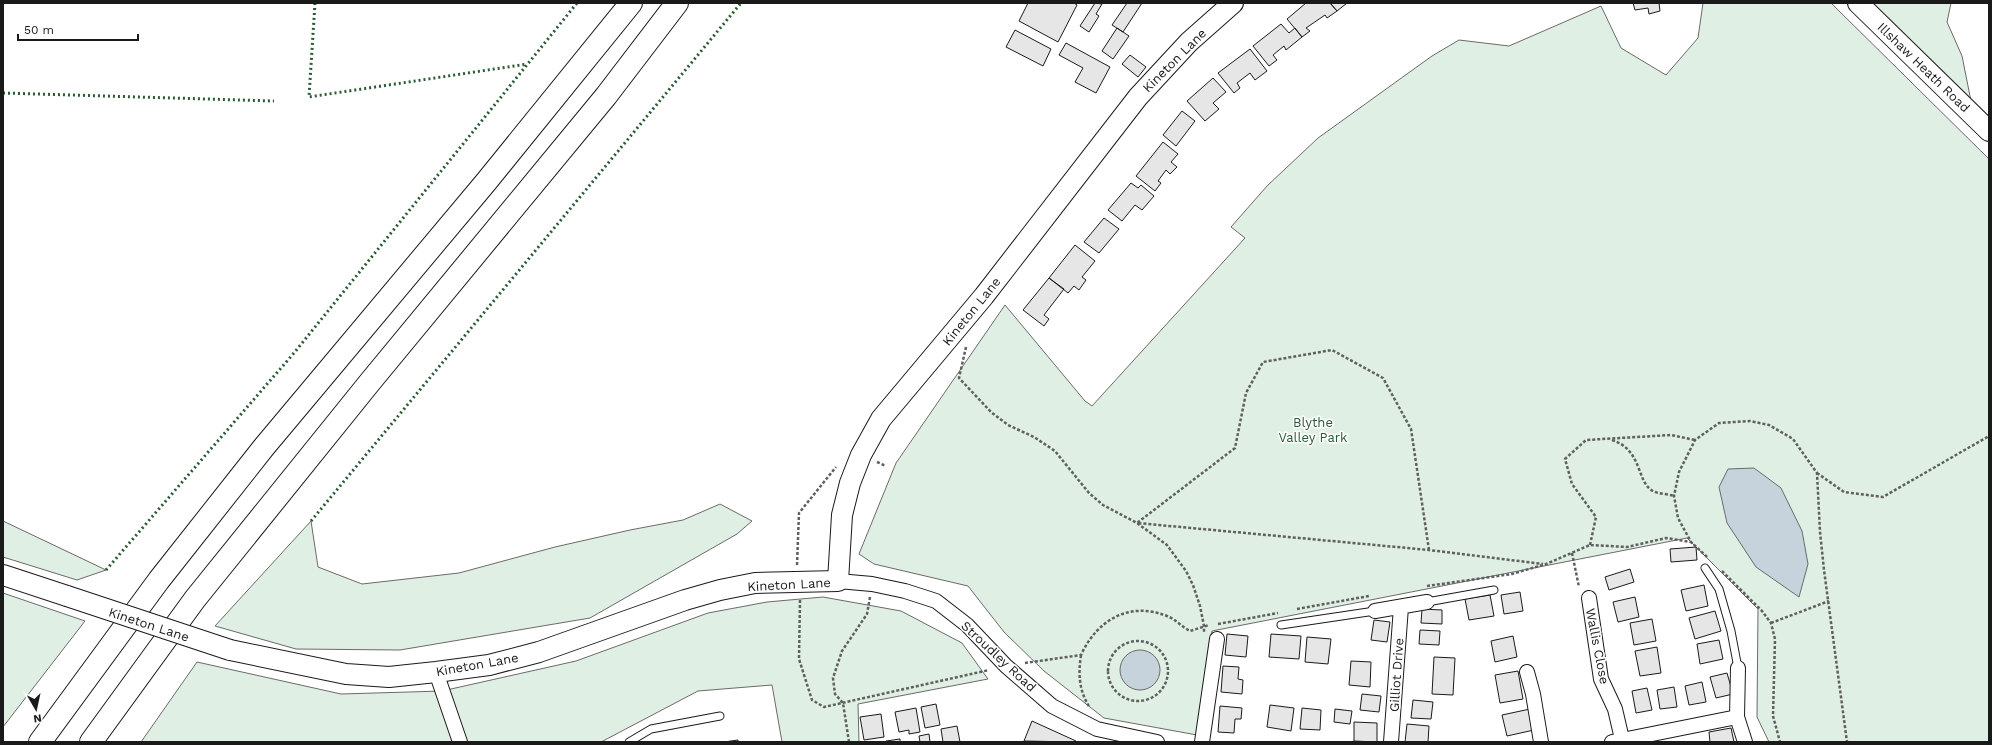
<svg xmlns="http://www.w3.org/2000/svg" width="1992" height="745" viewBox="0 0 1992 745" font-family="'Work Sans',sans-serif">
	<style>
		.green { fill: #e0efe3; stroke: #6a6a6a }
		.water { fill: #c6d2dc; stroke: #6a6a6a }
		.building { fill: #e6e6e6; stroke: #1a1a1a }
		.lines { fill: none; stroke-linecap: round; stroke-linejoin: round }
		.lane-casing { stroke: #1a1a1a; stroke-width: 9 }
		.street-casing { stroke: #1a1a1a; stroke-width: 16 }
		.secondary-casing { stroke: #1a1a1a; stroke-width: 22 }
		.highway-casing { stroke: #1a1a1a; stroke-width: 24 }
		.path { stroke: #5f5f5f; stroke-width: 2.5; stroke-dasharray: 3 2; stroke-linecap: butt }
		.lane { stroke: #fff; stroke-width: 7 }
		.street { stroke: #fff; stroke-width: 14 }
		.secondary { stroke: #fff; stroke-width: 20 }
		.highway { stroke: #fff; stroke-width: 22 }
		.secondary-bridge-casing { stroke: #1a1a1a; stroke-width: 22; stroke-linecap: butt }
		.secondary-bridge { stroke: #fff; stroke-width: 20 }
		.hedge { stroke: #2b5a34; stroke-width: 3; stroke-dasharray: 2 3; stroke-linecap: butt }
		.labels { text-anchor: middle; stroke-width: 3; stroke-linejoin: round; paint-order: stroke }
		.street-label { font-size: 13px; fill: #1a1a1a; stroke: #fff }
		.park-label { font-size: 13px; fill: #2b5a34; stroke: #fff }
	</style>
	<rect width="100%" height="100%" fill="#fff"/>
	<path class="green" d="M1703 3H1831L1989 159V742H1769L1757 717 1758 609 1687 538 1212 631 1197 735 1104 718 1044 671 1004 632 968 586 874 564 859 554 896 463 1005 305 1085 401 1092 406 1245 238 1231 227 1267 186 1318 138 1432 56 1459 40 1509 46 1601 6 1621 48 1666 75 1698 38Z
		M1870 3H1951L1947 22 1962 56 1972 106Z
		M720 504 752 521 737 534 590 618 400 650 296 649 215 626 311 521 318 567 362 584 459 573 555 547 630 530 683 520Z
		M3 521 106 570 77 580 3 557Z
		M3 593 85 621 3 727Z
		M823 597 901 611 962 643 988 679 858 704 859 742H782L772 685 698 691 601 742H141L197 662 341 694 442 691 576 661 708 613 767 602Z"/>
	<path class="water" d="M1754 468 1781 488 1802 531 1808 564 1799 597 1756 567 1727 523 1719 487 1728 469Z
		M1120 670a20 20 0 1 1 40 0a20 20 0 1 1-40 0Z"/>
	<path class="building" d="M1028 3H1074L1077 5 1058 42 1019 21Z
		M1095 3 1102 4 1096 14 1099 16 1089 32 1080 26Z
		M1127 3H1142L1123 32 1112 25Z
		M1306 3H1330L1337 11 1327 18 1325 15 1306 28 1310 31 1302 37 1287 19Z
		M1330 3H1347L1337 11Z
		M1633 3H1659L1660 11 1649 14 1648 8 1635 10Z
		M1281 24 1289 33 1295 28 1302 37 1286 50 1284 46 1273 55 1277 60 1269 66 1253 46Z
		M1117 28 1129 36 1113 59 1102 51Z
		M1015 30 1051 49 1043 66 1006 47Z
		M1066 43 1110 67 1096 93 1075 82 1083 68 1059 55Z
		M1250 49 1267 71 1255 80 1250 73 1237 83 1240 88 1234 93 1218 73Z
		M1130 55 1146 67 1138 77 1122 64Z
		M1213 78 1226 92 1213 103 1219 109 1205 121 1187 101Z
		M1182 111 1195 121 1176 146 1163 135Z
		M1163 142 1178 154 1171 162 1177 167 1170 174 1166 170 1158 181 1161 183 1155 191 1136 176Z
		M1131 183 1138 188 1141 185 1154 196 1142 210 1135 205 1122 221 1108 210Z
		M1104 218 1119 229 1099 253 1084 242Z
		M1075 245 1095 261 1082 277 1086 280 1079 290 1074 286 1068 293 1049 278Z
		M1049 278 1064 289 1044 315 1049 319 1044 326 1023 310Z
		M1696 547 1697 560 1671 562 1670 549Z
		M1630 569 1634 582 1609 590 1605 577Z
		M1704 585 1708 606 1686 611 1681 590Z
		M1520 592 1523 611 1504 614 1501 595Z
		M1490 595 1494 616 1469 620 1465 599Z
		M1635 597 1639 617 1618 622 1613 602Z
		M1422 609 1442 610V624L1421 623Z
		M1715 611 1721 631 1695 639 1689 618Z
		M1652 619 1656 641 1634 645 1630 623Z
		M1374 620 1390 622 1387 642 1371 640Z
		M1420 630 1440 631 1439 645 1419 644Z
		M1227 634 1248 636 1246 657 1225 655Z
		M1271 634 1301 636 1299 659 1269 657Z
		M1513 636 1517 657 1495 662 1491 641Z
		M1307 637 1331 639 1328 664 1305 662Z
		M1719 640 1723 659 1700 664 1697 644Z
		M1657 647 1661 673 1640 676 1635 651Z
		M1434 657 1455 658 1453 695 1432 694Z
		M1351 661 1371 662 1370 687 1349 685Z
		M1223 666 1239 667 1238 679 1243 680 1242 694 1221 692Z
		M1518 671 1523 699 1500 703 1495 675Z
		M1727 673 1733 694 1716 698 1710 677Z
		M1702 682 1706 702 1689 705 1685 686Z
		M1674 687 1677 707 1660 709 1657 690Z
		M1647 688 1652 710 1636 713 1632 691Z
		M1362 694 1381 696 1379 712 1360 710Z
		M1413 700 1433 702 1431 719 1411 718Z
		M936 704 940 725 925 728 921 707Z
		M1270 705 1294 708 1291 731 1267 727Z
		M1220 706 1242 708 1241 719H1235L1234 733 1218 732Z
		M916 708 920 732 909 734V730L899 732 895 712Z
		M1302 708 1321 710 1320 730 1300 729Z
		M1335 709 1352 711 1350 724 1334 722Z
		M1530 709 1534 730 1507 736 1502 715Z
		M881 714 884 737 864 740 860 717Z
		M1032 721 1076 741V742L1024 741Z
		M1354 722 1377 723V742L1354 741Z
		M1407 724 1429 726 1428 742H1405Z
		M957 726 960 742H943L941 729Z
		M1731 728 1734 742H1710L1709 732Z
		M929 734 930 742H920L919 736Z
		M900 739V742H886V741Z
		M738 740V742H724Z"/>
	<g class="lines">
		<g class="lane-casing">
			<path id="lane" d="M1705 568 1719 589 1731 631 1738 668
				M1427 602 1494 590
				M1281 625 1375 611
				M629 742 651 729 720 716"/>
		</g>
		<g class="street-casing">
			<path id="street" d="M838 581 872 584 905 591 936 601 967 625 1006 666 1052 706 1097 729 1157 742
				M1589 598 1601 679 1615 709 1622 739
				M1375 611 1427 602
				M1738 668 1737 717 1745 742
				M436 672 460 742
				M1527 672 1533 694 1541 742
				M1202 742 1217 639
				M1391 742 1401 607
				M1612 742 1737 717"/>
		</g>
		<g class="secondary-casing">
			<path id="secondary" d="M1858 3 1989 131
				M3 575 67 596
				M230 650 346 674 389 677 436 672 489 665 539 652 685 600 720 590 755 583 838 581 842 515 850 483 861 455 881 419 984 296 1138 97 1189 42 1233 3"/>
		</g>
		<g class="highway-casing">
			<path id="highway" d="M40 742 159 580 264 447 486 182 631 3
				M91 742 195 599 370 382 606 96 677 3"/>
		</g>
		<path class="path" d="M966 347 959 378 991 412 1008 425 1034 437 1055 451 1089 493 1103 505 1137 523 1167 545 1186 571 1193 585 1200 606 1204 626V632
			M1612 440C1643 450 1636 482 1653 491 1659 494 1668 494 1674 496
			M877 462 886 466
			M1817 473 1844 492 1883 497 1989 436
			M1590 545 1596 517 1572 484 1565 459 1586 440 1671 435 1695 440
			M1429 550 1411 429 1383 378 1332 350 1263 362 1246 393 1235 448 1137 523 1429 550 1543 564
			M1572 553 1579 587
			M1707 557 1691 542 1678 518 1674 496 1679 472 1695 440 1719 423 1750 421 1769 425 1793 439 1817 473 1820 532 1824 570 1847 742
			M797 565 799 513 836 467
			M1722 571 1762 611 1771 623 1775 639 1773 716 1780 742
			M1427 586 1512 574 1546 564 1590 545 1627 547 1666 538 1691 542
			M800 600 799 659 812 700 824 707 989 670
			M1297 609 1369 596
			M1771 623 1829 601
			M1218 624 1278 613
			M1108 671a30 30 0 1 1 60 0a30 30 0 1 1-60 0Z
			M1081 655C1078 675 1079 691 1090 708
			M1025 663 1081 655C1097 620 1129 601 1167 616 1175 619 1182 627 1190 631L1209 625
			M849 742 843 703 835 694 833 678 842 651 867 614 870 597"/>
		<use href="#lane" class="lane"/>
		<use href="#street" class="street"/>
		<use href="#secondary" class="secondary"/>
		<use href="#highway" class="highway"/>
		<g class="secondary-bridge-casing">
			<path id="secondary-bridge" d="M67 596 230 650"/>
		</g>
		<use href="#secondary-bridge" class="secondary-bridge"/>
		<path class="hedge" d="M315 3 309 97 527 64
			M3 93 274 101
			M311 521 741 3
			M106 570 294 353 577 3"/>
	</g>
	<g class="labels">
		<g class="street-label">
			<text transform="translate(1174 60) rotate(-45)" y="5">Kineton Lane</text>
			<text transform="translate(1924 67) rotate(44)" y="5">Illshaw Heath Road</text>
			<text transform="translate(971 311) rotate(-51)" y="5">Kineton Lane</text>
			<text transform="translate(789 584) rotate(-3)" y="5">Kineton Lane</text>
			<text transform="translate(149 624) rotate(18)" y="5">Kineton Lane</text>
			<text transform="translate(1598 646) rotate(79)" y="5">Wallis Close</text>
			<text transform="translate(999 656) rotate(43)" y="5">Stroudley Road</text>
			<text transform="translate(477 664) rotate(-10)" y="5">Kineton Lane</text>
			<text transform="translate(1396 675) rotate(-86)" y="5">Gilliot Drive</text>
		</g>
		<g class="park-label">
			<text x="1313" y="427">Blythe<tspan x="1313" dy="15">Valley Park</tspan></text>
		</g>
	</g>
	<rect width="1992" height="745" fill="none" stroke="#1a1a1a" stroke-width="8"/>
	<g transform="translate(36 709) rotate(171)" stroke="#ffffff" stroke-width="3" paint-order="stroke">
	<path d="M0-3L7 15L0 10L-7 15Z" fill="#1a1a1a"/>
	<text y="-6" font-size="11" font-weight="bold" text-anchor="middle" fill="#1a1a1a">N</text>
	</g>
	<path d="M18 34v6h120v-6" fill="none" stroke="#1a1a1a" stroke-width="2"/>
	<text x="24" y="34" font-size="12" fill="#1a1a1a" stroke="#ffffff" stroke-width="3" paint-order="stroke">50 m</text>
</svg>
